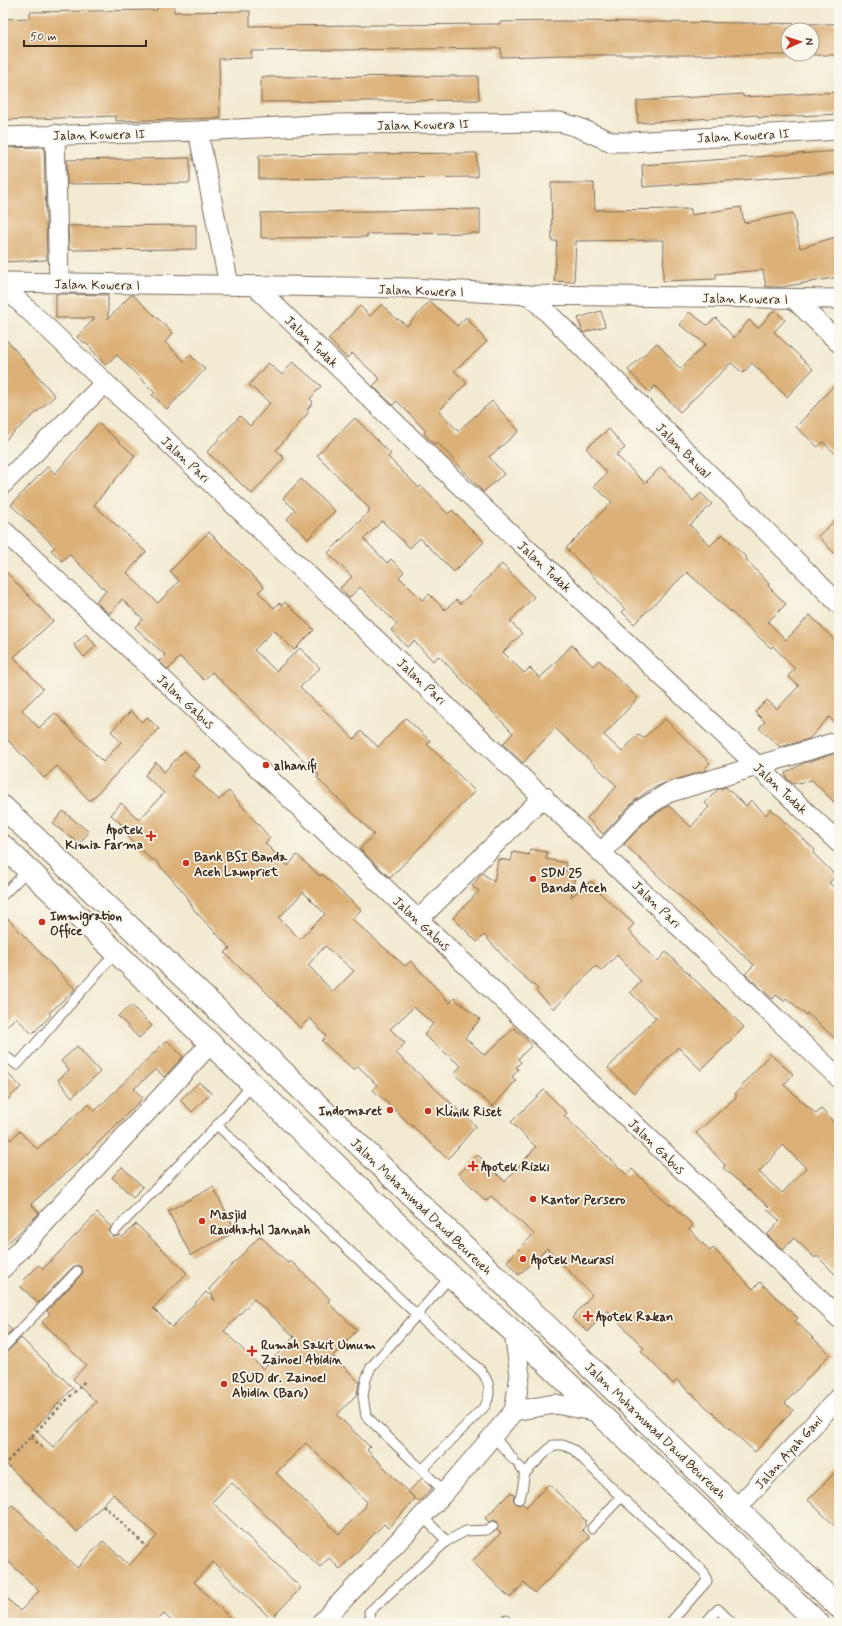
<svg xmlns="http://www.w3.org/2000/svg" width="842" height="1626" viewBox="0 0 842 1626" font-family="Mynerve,sans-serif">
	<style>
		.building { fill: #dcb077; fill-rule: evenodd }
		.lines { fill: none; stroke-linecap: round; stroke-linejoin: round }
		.service-casing { stroke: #7b6d5d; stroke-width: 11 }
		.minor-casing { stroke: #7b6d5d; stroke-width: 21 }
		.trunk-casing { stroke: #7b6d5d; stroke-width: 24 }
		.path { stroke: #7b6d5d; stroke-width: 2.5; stroke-dasharray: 3 3; stroke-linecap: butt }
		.service { stroke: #fff; stroke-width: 9 }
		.minor { stroke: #fff; stroke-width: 19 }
		.trunk { stroke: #fff; stroke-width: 22 }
		.poi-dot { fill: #c8321e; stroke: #fbf7ec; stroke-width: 1.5 }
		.labels { text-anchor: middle; stroke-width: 3.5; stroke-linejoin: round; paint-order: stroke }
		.street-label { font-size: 13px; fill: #3b2a1e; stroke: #fbf7ec }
		.poi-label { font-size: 13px; font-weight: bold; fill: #3b2a1e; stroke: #fbf7ec; text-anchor: start }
	</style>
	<rect width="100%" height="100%" fill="#fbf7ec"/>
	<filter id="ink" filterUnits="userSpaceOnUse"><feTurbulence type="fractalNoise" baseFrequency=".025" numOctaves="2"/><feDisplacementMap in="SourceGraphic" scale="8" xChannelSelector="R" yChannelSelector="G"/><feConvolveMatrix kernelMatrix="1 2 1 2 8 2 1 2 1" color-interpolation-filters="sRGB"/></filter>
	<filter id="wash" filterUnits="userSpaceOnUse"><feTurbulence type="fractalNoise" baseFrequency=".012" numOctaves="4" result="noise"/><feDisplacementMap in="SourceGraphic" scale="16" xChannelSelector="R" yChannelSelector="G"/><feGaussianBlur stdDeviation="0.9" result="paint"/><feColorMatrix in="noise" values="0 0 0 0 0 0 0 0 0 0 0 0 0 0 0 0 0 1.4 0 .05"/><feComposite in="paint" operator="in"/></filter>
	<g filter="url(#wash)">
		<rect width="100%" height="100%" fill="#f2ead1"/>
		<g id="blocks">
			<path class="building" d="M157 5H174V12L250 11V26L500 24V22L560 21 839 24V55H565L501 57V48L251 51V58L219 59 220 118 116 121V116L3 120V19L30 18V12L157 10ZM788 30H812V54H788Z
				M478 76 479 100 261 102V77Z
				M839 92V114L758 118V115L638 123 637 101 743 94V97Z
				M44 147 47 260 3 262V148Z
				M839 151V173L643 187 642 165Z
				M477 153V177L259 179V155Z
				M190 158V183L67 184V160Z
				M551 183H594L595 210 691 209V215L741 207 744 223 793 213 800 248 839 236V277L782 287H766L763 270 716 274V279L663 281 664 240 576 241 574 282 554 281 557 241H552Z
				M480 209V233L367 234V237L261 238V213Z
				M196 225V249L69 250 68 226Z
				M56 294 108 295V319L131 295H133L173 333 165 342 184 361 190 355 205 369 167 409 152 395 155 393 117 355 105 365 89 346 77 337 95 318H56Z
				M430 301 457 326 466 317 487 342 454 371 467 383 439 411 458 431 492 401 519 431 489 457 504 474 483 492 437 442 434 444 424 433 426 431 397 401 393 405 373 386 380 379 352 353 347 358 328 339 360 306 370 316 382 304 397 320 398 319 407 326Z
				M774 310 785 320 774 332 813 369 787 397 752 363 743 373 731 363 680 412 655 386 649 392 628 370 657 343 680 369 706 344 680 325 689 312 707 325 716 318 734 338 749 320 758 328Z
				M601 311 605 326 583 333 578 318Z
				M3 336 55 396 3 442Z
				M293 362 321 386 310 399 313 402 307 410 309 412 276 450 284 458 252 494 207 452 240 416 250 426 270 403 249 385 268 363 282 375Z
				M839 380V457L823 442 818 447 796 427Z
				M355 418 391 454 388 457 419 488 421 486 448 514 452 510 484 542 454 572 420 538 410 548 382 521 364 539 387 563 391 559 404 572 399 577 422 600 429 594 445 610 456 600 460 604 502 564 534 597 510 621 522 634 503 652 524 673 530 668 540 678 572 645 593 666 599 660 638 698 604 735 622 752 638 734 643 738 665 719 710 763 705 768 707 770 665 783 651 789 634 801 603 834 587 818 617 786 555 728 523 763 503 744 513 733 439 656 433 661 414 641 407 647 391 630 397 624 360 587 349 598 340 588 352 577 328 553 369 512 368 511 370 509 317 455Z
				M98 423 135 456 94 505 146 552 127 573 158 603 179 581 170 571 209 532 264 587 258 592 274 608 279 603 282 605 285 602 314 630 294 650 274 630 254 650 276 671 300 648 320 668 300 687 354 739 361 731 378 747 406 718 430 741 427 744 475 791 390 878 360 849 374 834 317 778 319 775 212 672 204 680 180 657 168 670 159 661 165 655 135 627 143 619 122 599 109 614 96 602 106 591 69 554 62 561 51 550 55 547 11 505 48 466 55 474Z
				M609 429 625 448 616 455 645 483 661 467 693 501 701 493 712 504 690 525 710 546 722 534 747 558 746 559 769 584 768 586 786 604 768 622 786 640 810 615 839 645V727L829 717 809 739 780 747 759 728 765 722 755 712 767 700 777 709 799 686 788 676 795 669 773 646 771 648 687 572 634 624 622 612 625 609 566 548 612 502 594 486 607 473 586 448Z
				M301 479 335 511 308 539 287 519 295 510 283 498Z
				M839 517V558L818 536Z
				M3 569 53 621 14 657 43 689 22 710 39 728 55 713 103 762 121 742 111 731 131 711 142 722 147 717 159 729 90 801 57 766 44 778 3 735Z
				M86 634 96 646 84 657 74 645Z
				M184 751 200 766 192 775 219 800 229 791 270 838 265 843 288 866 297 855 320 876 322 874 361 910 352 919 405 966 411 961 450 1003 454 998 480 1019 465 1038 485 1055 514 1028 532 1045 518 1059 521 1062 516 1067 518 1069 512 1077 516 1080 493 1107 454 1074 461 1066 424 1035 433 1024 414 1007 390 1029 405 1043 396 1053 476 1126 448 1159 373 1090 377 1085 358 1066 354 1070 322 1041 326 1036 310 1018 300 1028 249 974 247 975 225 953 230 948 195 911 186 895 155 860 151 859 126 835 129 831 111 815 121 803 139 820 164 793 145 775 156 762 164 772ZM303 892 325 914 300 939 279 918ZM325 946 354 971 333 992 308 965Z
				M839 752V807L812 780 793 784 787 779 785 773 804 763Z
				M726 787 746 806 751 800 766 815 771 809 815 850 813 853 836 876 829 883 839 891V1042L807 1013 806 1015 786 998 784 1001 776 995 773 999 745 974 754 965 624 844 649 818 669 806 691 827 709 807 705 803 717 790Z
				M63 811 89 832 79 844 53 824Z
				M530 849 547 852 546 859 566 863 565 870 576 872 571 897 591 881 601 894 634 924 628 930 657 962 666 952 744 1027 701 1070 678 1047 634 1093 608 1068 656 1018 630 992 641 981 617 955 601 971 596 966 554 1009 536 991 538 989 513 967 484 935 477 942 453 918 479 891 472 886 482 873 494 882 498 859 511 861 513 852 529 855Z
				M3 914 75 989 49 1013 51 1015 32 1034 16 1017 3 1030Z
				M131 1005 152 1026 139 1038 118 1016Z
				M167 1040 183 1057 164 1077 156 1069 134 1089 143 1098 84 1157 31 1204 39 1213 3 1248V1132L11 1140 19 1131 37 1149 88 1104 95 1111Z
				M77 1046 100 1072 72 1097 58 1080 69 1070 61 1061Z
				M770 1054 793 1074 784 1085 816 1114 821 1109 839 1128V1278L817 1256 815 1258 794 1238 783 1250 767 1235 780 1221 767 1209 769 1207 723 1168 725 1165 696 1133 737 1096 735 1094ZM783 1145 806 1168 782 1193 759 1172Z
				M3 1069 21 1087 3 1104Z
				M199 1082 211 1093 192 1112 180 1100Z
				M544 1090 567 1113 564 1116 627 1175 632 1169 669 1205 671 1204 693 1225 689 1229 710 1251 713 1248 753 1289 760 1282 798 1318 795 1321 830 1354 785 1403 793 1410 755 1452 677 1380 673 1384 641 1351 644 1348 607 1310 588 1332 572 1318 592 1295 547 1248 519 1275 507 1261 534 1234 491 1196 486 1201 459 1174 478 1155 505 1182 536 1147 511 1122Z
				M122 1167 143 1187 133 1197 112 1177Z
				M213 1187 236 1231 191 1255 168 1211Z
				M97 1213 111 1227 109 1232 113 1237 120 1235 122 1238 136 1224 187 1273 153 1308 172 1327 206 1292 215 1301 209 1289 260 1236 288 1263 291 1261 330 1299 328 1302 357 1330 333 1356 359 1382 357 1394 337 1415 370 1447 367 1450 415 1499 388 1528 384 1524 340 1569 329 1558 320 1567 231 1482 212 1502 301 1588 271 1619 213 1562 194 1582 235 1623H174L164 1614 155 1623H3V1594L20 1611 39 1591 3 1556V1514L12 1505 77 1568 103 1541 129 1565 157 1536 113 1494 77 1532 3 1461V1354L7 1352 21 1338 73 1388 34 1429 53 1447 96 1402 73 1379 86 1365 42 1322 50 1314 47 1311 81 1275 83 1272 81 1267 78 1265 73 1267 38 1303 19 1285 39 1265 43 1269ZM254 1299 294 1337 263 1369 224 1331ZM306 1443 367 1502 365 1505 366 1506 339 1534 276 1473Z
				M3 1321 12 1330 3 1339Z
				M839 1468V1530L808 1500Z
				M422 1478 432 1488 419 1502 408 1492Z
				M549 1484 586 1521 584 1523 586 1525 582 1530 590 1537 535 1593 524 1583 510 1598 472 1561 501 1533 497 1530 498 1522 493 1520 489 1522 485 1518 511 1492 514 1495 513 1499 516 1504H523L526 1507Z"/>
		</g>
	</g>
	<g filter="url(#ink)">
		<use href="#blocks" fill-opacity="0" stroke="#7b6d5d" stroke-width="1"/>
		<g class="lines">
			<g class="service-casing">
				<path id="service" d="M3 895 28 870
					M3 1054 17 1065 116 952
					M253 1084 217 1125 417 1315 481 1371C490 1382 492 1393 485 1406L423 1469
					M115 1231 217 1125
					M3 1348 77 1271
					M493 1436 514 1460
					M525 1473 553 1445H563L574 1450 621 1497 592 1528
					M445 1492 366 1416 363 1396 366 1379 371 1367 451 1276
					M621 1497 704 1572 707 1581 670 1623
					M519 1499C523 1494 523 1480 525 1473L519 1466
					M447 1541 466 1531 487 1530 493 1526
					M371 1623 369 1612 447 1541 422 1516
					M503 1623 506 1620
					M705 1623 718 1609 732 1623"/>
			</g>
			<g class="minor-casing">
				<path id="minor" d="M198 131 229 285
					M55 134 59 283
					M3 137 198 131 337 124 560 122 577 127 612 142H630L839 130
					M3 282 411 288 530 295 839 299
					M3 286 839 1078
					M255 286 456 482 839 843
					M530 295 839 604
					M794 299 839 343
					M3 484 105 383
					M3 530 277 786 839 1318
					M602 852 642 809 668 793 839 741
					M418 920 544 796
					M3 1268 210 1044
					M514 1411 555 1404 599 1412
					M737 1508 839 1397
					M321 1623 445 1492 514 1411 520 1375 514 1333"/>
			</g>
			<g class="trunk-casing">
				<path id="trunk" d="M3 807 276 1065 839 1607
					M3 846 116 952 451 1276 528 1345 818 1623"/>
			</g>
			<path class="path" d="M31 1437 43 1448
				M3 1466 85 1381
				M103 1505 147 1547"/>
			<use href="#service" class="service"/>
			<use href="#minor" class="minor"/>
			<use href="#trunk" class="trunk"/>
		</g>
	</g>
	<g class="poi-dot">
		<circle cx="266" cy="765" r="4"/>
		<path d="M149 830h4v4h4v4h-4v4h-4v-4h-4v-4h4z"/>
		<circle cx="186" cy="863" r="4"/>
		<circle cx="533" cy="879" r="4"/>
		<circle cx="42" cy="922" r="4"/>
		<circle cx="390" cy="1110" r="4"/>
		<circle cx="428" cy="1111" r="4"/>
		<path d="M471 1160h4v4h4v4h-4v4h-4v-4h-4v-4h4z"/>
		<circle cx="533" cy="1199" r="4"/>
		<circle cx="202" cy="1221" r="4"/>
		<circle cx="523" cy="1259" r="4"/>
		<path d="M586 1310h4v4h4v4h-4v4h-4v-4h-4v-4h4z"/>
		<path d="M250 1345h4v4h4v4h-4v4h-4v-4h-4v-4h4z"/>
		<circle cx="224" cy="1384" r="4"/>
	</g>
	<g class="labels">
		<g class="street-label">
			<text transform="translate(423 124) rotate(-1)" y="5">Jalan Kowera II</text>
			<text transform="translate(99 134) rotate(-1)" y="5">Jalan Kowera II</text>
			<text transform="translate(743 135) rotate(-3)" y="5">Jalan Kowera II</text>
			<text transform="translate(97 284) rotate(1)" y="5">Jalan Kowera I</text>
			<text transform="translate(421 290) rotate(2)" y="5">Jalan Kowera I</text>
			<text transform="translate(745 298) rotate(1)" y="5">Jalan Kowera I</text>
			<text transform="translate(312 341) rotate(44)" y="5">Jalan Todak</text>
			<text transform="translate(684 450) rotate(45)" y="5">Jalan Bawal</text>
			<text transform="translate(186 459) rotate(43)" y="5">Jalan Pari</text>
			<text transform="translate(545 566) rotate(43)" y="5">Jalan Todak</text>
			<text transform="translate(422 681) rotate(43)" y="5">Jalan Pari</text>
			<text transform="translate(186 701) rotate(43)" y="5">Jalan Gabus</text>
			<text transform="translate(781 788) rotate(43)" y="5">Jalan Todak</text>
			<text transform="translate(657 904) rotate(44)" y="5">Jalan Pari</text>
			<text transform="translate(422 923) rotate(43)" y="5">Jalan Gabus</text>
			<text transform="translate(657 1146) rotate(44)" y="5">Jalan Gabus</text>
			<text transform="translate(422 1206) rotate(44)" y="5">Jalan Mohammad Daud Beureueh</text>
			<text transform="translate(656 1430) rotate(44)" y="5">Jalan Mohammad Daud Beureueh</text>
			<text transform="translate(788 1452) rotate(-48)" y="5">Jalan Ayah Gani</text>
		</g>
		<g class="poi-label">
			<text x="274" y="770">alhanifi</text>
			<text x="143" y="834" text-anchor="end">Apotek<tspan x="143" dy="15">Kimia Farma</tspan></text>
			<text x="194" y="861">Bank BSI Banda<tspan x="194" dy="15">Aceh Lampriet</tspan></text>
			<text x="541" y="877">SDN 25<tspan x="541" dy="15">Banda Aceh</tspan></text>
			<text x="50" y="920">Immigration<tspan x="50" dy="15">Office</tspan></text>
			<text x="382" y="1115" text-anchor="end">Indomaret</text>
			<text x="436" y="1116">Klinik Riset</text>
			<text x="481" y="1171">Apotek Rizki</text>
			<text x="541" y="1204">Kantor Persero</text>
			<text x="210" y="1219">Masjid<tspan x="210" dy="15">Raudhatul Jannah</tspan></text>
			<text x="531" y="1264">Apotek Meurasi</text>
			<text x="596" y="1321">Apotek Rakan</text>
			<text x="261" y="1349">Rumah Sakit Umum<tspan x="261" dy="15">Zainoel Abidin</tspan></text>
			<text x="232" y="1382">RSUD dr. Zainoel<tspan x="232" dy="15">Abidin (Baru)</tspan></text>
		</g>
	</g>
	<rect width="842" height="1626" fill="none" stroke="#fbf7ec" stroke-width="16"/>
	<g transform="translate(800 42) rotate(87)"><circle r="19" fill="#fbf7ec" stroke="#aea59a"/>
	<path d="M0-3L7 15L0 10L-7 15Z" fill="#c8321e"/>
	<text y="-6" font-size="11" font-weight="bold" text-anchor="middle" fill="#3b2a1e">N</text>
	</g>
	<path d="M24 40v6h122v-6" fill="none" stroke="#3b2a1e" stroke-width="2"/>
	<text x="30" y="40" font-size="12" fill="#3b2a1e" stroke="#fbf7ec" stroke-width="3" paint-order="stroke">50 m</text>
</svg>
